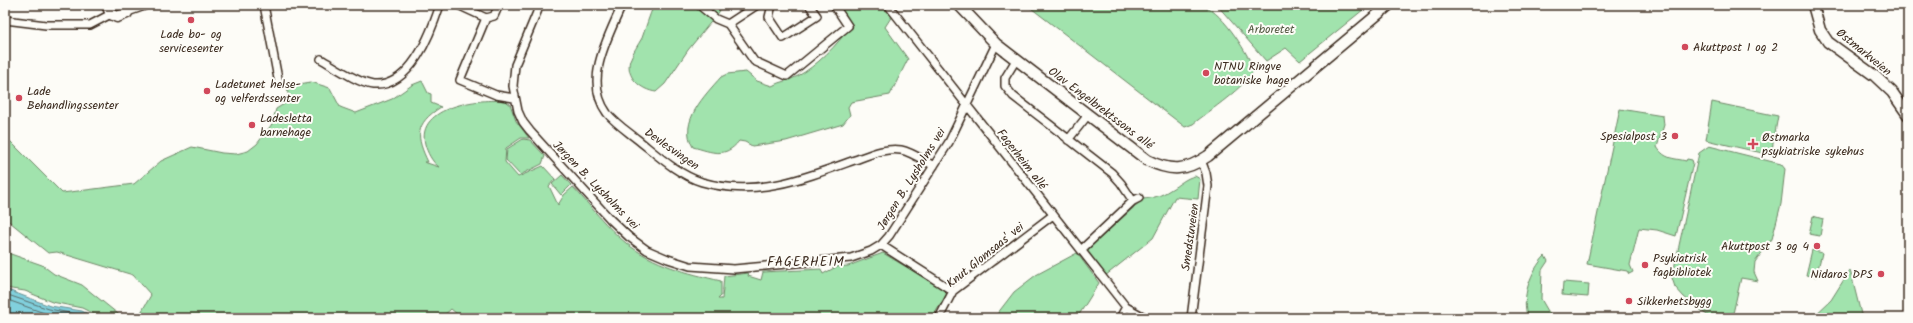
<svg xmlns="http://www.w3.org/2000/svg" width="1913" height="323" viewBox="0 0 1913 323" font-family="Kalam,sans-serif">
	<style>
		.green { fill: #a1e3ad; stroke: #6e8666 }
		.water { fill: #81d0dd; stroke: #658e91 }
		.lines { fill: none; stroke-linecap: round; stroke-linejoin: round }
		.shore { stroke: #576c6a; stroke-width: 1 }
		.street-casing { stroke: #3b2a1e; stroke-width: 10 }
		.secondary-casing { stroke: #3b2a1e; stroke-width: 13 }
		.street { stroke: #fdfcf7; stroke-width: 7 }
		.secondary { stroke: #fdfcf7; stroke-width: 10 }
		.poi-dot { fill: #d1495b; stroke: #fdfcf7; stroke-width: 1.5 }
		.labels { text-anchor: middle; stroke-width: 4; stroke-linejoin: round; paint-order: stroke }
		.park-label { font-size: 12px; fill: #545842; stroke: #fdfcf7 }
		.poi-label { font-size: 12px; fill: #3b2a1e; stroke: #fdfcf7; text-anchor: start }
		.street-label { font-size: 12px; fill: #3b2a1e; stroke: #fdfcf7 }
		.neighbourhood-label { font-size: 13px; letter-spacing: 1px; fill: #3b2a1e; stroke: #fdfcf7 }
	</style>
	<rect width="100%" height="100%" fill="#fdfcf7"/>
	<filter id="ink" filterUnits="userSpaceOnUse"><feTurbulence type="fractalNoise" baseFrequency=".025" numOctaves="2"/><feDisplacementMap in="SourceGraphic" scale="8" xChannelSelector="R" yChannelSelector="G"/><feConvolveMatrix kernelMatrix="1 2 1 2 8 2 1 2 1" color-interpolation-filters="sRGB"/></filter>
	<g filter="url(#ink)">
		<path class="green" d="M654 5H722L719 12 688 50 665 84 656 92C641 90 625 77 630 60 633 52 638 45 642 38 646 27 649 16 654 5Z
			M836 5H882L892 16 885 27 908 59 890 95 851 102 848 107 850 115 843 124 786 141 752 146 745 142 739 141C725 159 712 152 693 147 678 122 705 95 721 77L727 74 746 72 757 81 772 86C780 81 789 81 798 76 815 67 839 44 849 27Z
			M1027 5H1142L1145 7 1143 5C1161 5 1181 3 1199 5 1220 7 1246 51 1254 69 1246 87 1210 110 1193 124L1185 127Z
			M1217 5H1369L1300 61 1286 48 1266 61Z
			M422 81 428 93 431 94V103L441 107C414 124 416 137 428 162H424L439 167C432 162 427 152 425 144 416 106 480 98 505 101L510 104 516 121 529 138H521L506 148 505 162 518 177 543 166 555 179 549 186 558 205 564 195 573 187C589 204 607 228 626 243 654 265 687 273 721 281V296L718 299H722L724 276 749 273 748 276 761 280 763 272 821 269 823 274 836 267 848 266 883 253 948 292 932 318H462L451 309 441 318H138L151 295 133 275 57 252 48 253 5 218V136L62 193 134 184 161 161 192 147 222 153 236 154 248 151 257 144 272 124 276 109 289 101 287 86 311 82 330 88 340 107 356 113 392 99 412 85Z
			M1712 102 1778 116 1771 155 1706 140Z
			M1620 109 1663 116 1664 125 1657 147C1665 160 1675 158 1686 161L1687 159 1692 160 1693 163 1676 236 1657 230 1639 228 1630 265 1633 272 1629 274 1627 271 1587 264Z
			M523 139 530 140 545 156 542 164 520 175 506 160 507 149Z
			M1709 146 1781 164 1785 169 1781 204 1772 239 1755 262 1754 272 1758 281 1741 278 1732 318H1712L1704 313 1684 297 1675 287 1672 278 1699 153Z
			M562 175 571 185 561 195 552 184Z
			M1195 176 1200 179 1198 199 1175 197 1153 238 1105 276 1086 251 1143 199C1153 198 1161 196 1170 190 1179 185 1185 178 1195 176Z
			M1813 216 1823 219 1820 236 1809 234Z
			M1812 250 1822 253 1816 277 1806 275Z
			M5 252 42 265 54 274 82 285 123 318H102L82 308 52 302 25 291 5 288Z
			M1077 253 1099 283 1077 318H994L1014 292 1036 275Z
			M1545 256 1548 261 1542 270 1541 299 1552 318H1528C1520 299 1531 270 1545 256Z
			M1850 270 1862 318H1812L1831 300Z
			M1563 282 1589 284 1588 297 1562 295Z"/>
		<path class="water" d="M5 289 50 306 82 311 95 318H5Z"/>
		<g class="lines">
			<path class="shore" d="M5 294 49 309 81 315 87 318
				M5 299 47 314 69 318"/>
			<g class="street-casing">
				<path id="street" d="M264 5 279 84
					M458 5 486 18
					M499 5 494 16 486 18 460 80 496 95 514 98
					M540 5 515 65 513 86 518 111 523 122 530 131 610 219 629 237 647 250 668 259 690 266 734 269 851 258 871 251 881 245 889 236 949 142 996 44
					M622 5C608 38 583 80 607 113 615 123 627 131 637 139 656 154 677 174 702 182 754 197 800 180 849 162 865 157 884 147 901 150 912 152 924 161 934 166
					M699 5 716 19 728 24 754 61 787 76 848 26 834 5
					M772 5 769 17 783 38 817 16 809 5
					M888 5 1126 307 1146 318
					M5 20 46 25H90L111 14
					M728 24 757 5
					M321 59C335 67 358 83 373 85 411 88 431 33 440 5
					M1016 60 1005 78V86L1013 96 1112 173 1121 183 1133 201
					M1068 140 1088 115
					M881 245 953 291
					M1081 250 1133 201 1139 198
					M939 318 953 291 1053 215
					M1120 318 1126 307
					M1191 318 1208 186 1206 173 1201 160"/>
			</g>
			<g class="secondary-casing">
				<path id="secondary" d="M107 5 111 14 117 17 127 13 130 5
					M959 5 996 44 1147 160C1171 172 1186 171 1208 156L1389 5
					M1813 5 1820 30 1828 42 1875 76 1892 92 1908 115
					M129 10 143 5"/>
			</g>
			<use href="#street" class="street"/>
			<use href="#secondary" class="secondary"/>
		</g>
	</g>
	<g class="poi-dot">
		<circle cx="191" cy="20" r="4"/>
		<circle cx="1685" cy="47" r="4"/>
		<circle cx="1206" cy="73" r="4"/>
		<circle cx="207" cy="91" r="4"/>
		<circle cx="19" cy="98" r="4"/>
		<circle cx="252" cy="125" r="4"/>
		<circle cx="1675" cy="136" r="4"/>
		<path d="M1751 138h4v4h4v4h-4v4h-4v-4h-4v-4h4z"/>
		<circle cx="1817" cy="246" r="4"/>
		<circle cx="1645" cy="265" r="4"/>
		<circle cx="1881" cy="274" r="4"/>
		<circle cx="1629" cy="301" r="4"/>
	</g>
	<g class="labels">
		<g class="park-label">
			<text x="1271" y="33">Arboretet</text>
		</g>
		<g class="poi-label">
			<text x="191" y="38" text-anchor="middle">Lade bo- og<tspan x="191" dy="14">servicesenter</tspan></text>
			<text x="1693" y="51">Akuttpost 1 og 2</text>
			<text x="1214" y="70">NTNU Ringve<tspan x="1214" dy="14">botaniske hage</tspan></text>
			<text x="215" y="88">Ladetunet helse-<tspan x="215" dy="14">og velferdssenter</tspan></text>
			<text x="27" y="95">Lade<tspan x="27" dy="14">Behandlingssenter</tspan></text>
			<text x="260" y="122">Ladesletta<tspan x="260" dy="14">barnehage</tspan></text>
			<text x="1667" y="140" text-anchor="end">Spesialpost 3</text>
			<text x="1762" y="141">Østmarka<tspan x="1762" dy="14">psykiatriske sykehus</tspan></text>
			<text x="1809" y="250" text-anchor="end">Akuttpost 3 og 4</text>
			<text x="1653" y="262">Psykiatrisk<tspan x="1653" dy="14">fagbibliotek</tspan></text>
			<text x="1873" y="278" text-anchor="end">Nidaros DPS</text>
			<text x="1637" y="305">Sikkerhetsbygg</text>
		</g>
		<g class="street-label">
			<text transform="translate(1864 52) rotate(39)" y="4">Østmarkveien</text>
			<text transform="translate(1101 108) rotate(37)" y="4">Olav Engelbrektssons allé</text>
			<text transform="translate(672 149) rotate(35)" y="4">Devlesvingen</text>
			<text transform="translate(1022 159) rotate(52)" y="4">Fagerheim allé</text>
			<text transform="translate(911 179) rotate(-58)" y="4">Jørgen B. Lysholms vei</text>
			<text transform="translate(596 185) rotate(46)" y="4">Jørgen B. Lysholms vei</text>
			<text transform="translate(1190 237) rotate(-82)" y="4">Smedstuveien</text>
			<text transform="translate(985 255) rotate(-39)" y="4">Knut Glomsaas' vei</text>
		</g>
		<g class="neighbourhood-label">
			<text x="806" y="266">FAGERHEIM</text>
		</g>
	</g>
	<rect width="1913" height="323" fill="none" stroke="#fdfcf7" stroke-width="20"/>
	<rect x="10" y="10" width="1893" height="303" fill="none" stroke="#3b2a1e" stroke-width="1.5" filter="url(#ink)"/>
</svg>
